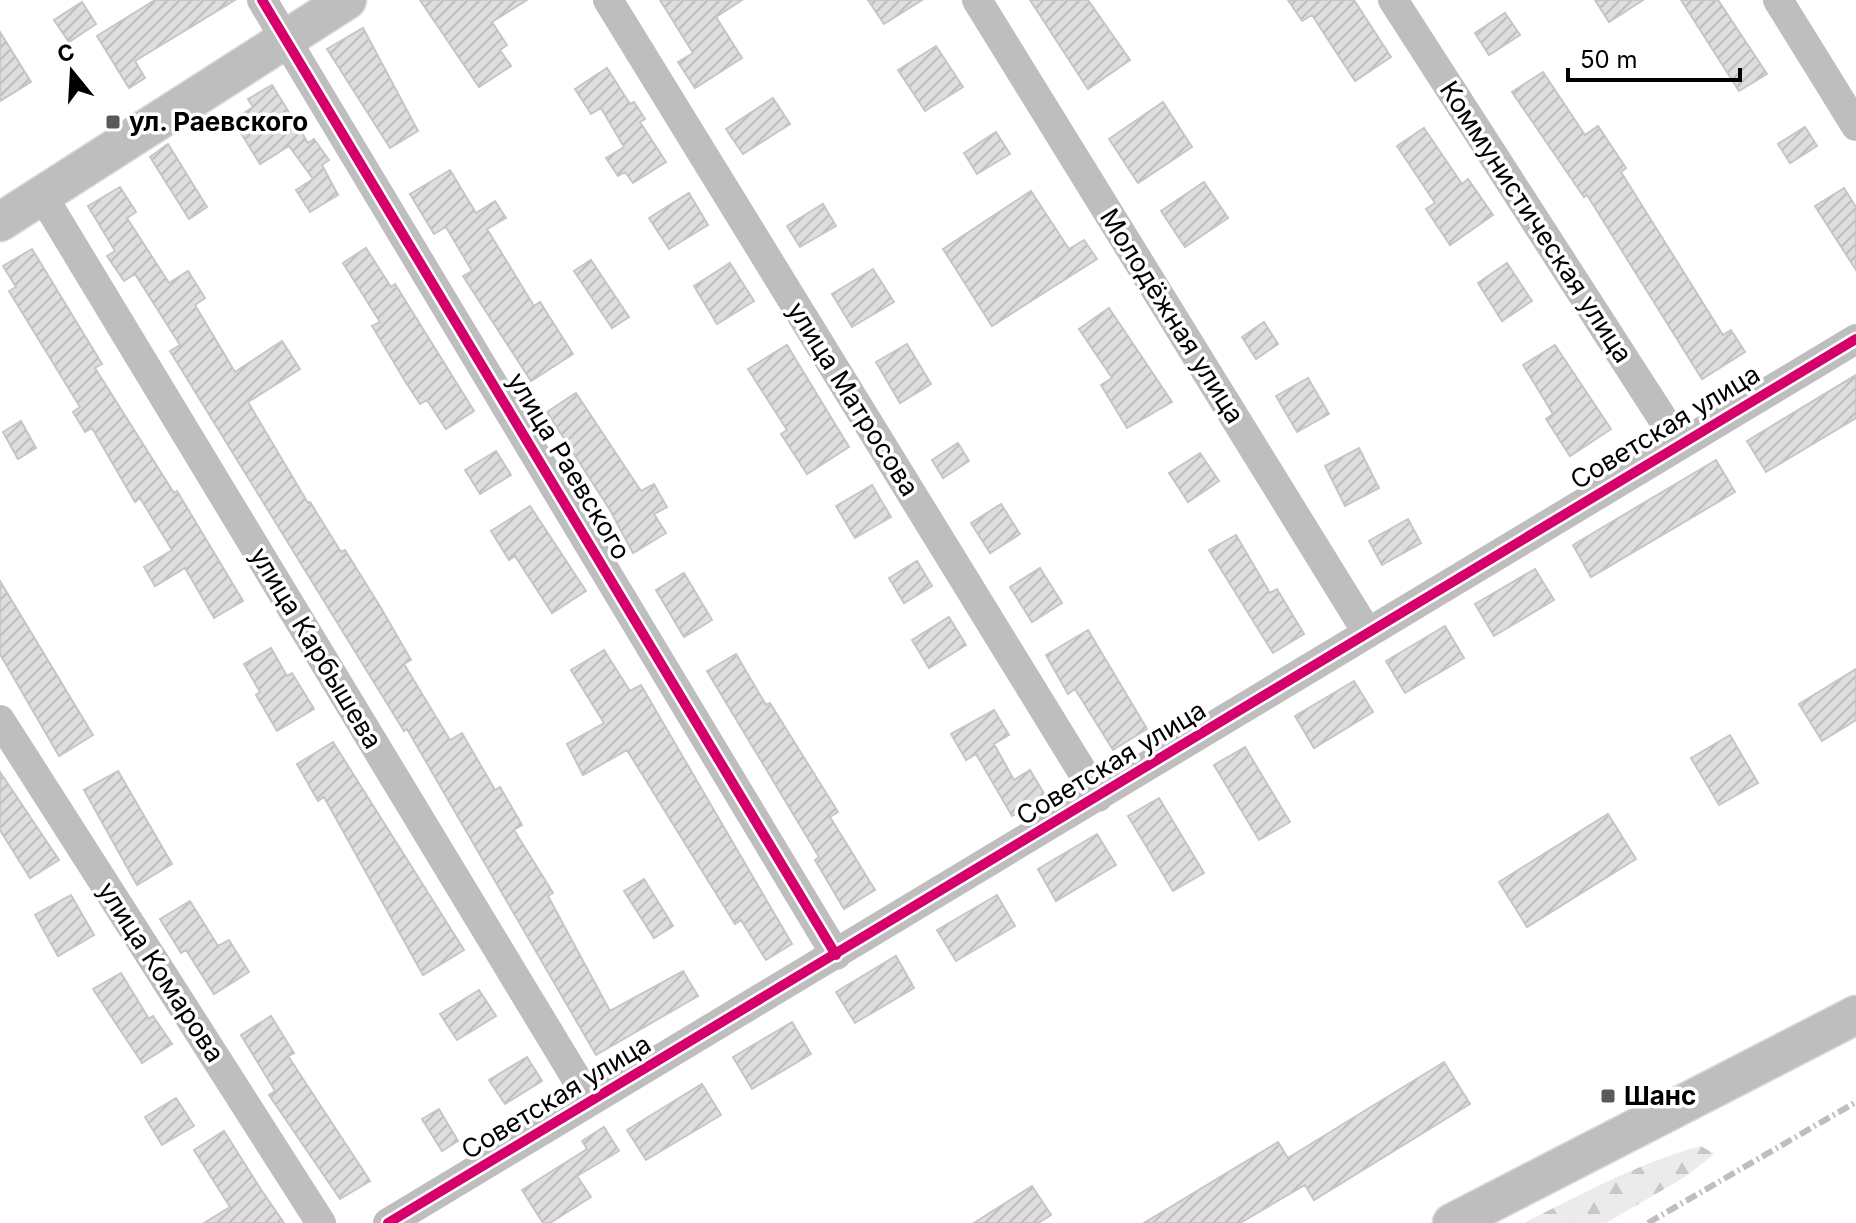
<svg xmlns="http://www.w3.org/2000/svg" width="1856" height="1223" viewBox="0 0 1856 1223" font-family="Inter,sans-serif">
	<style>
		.forest { fill: url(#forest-firs) }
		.building { fill: url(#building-hatch); stroke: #c6c6c6; stroke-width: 2 }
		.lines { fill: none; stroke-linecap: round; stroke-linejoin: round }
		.major-casing { stroke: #dbdbdb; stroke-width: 41 }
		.minor { stroke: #bebebe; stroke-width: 30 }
		.major { stroke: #bebebe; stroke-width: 38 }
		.rail { stroke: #bebebe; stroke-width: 6; stroke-dasharray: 12 4 2 4; stroke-linecap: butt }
		.cycleway-casing { stroke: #fff; stroke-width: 15 }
		.cycleway { stroke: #d6006c; stroke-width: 10 }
		.poi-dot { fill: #595959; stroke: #fff; stroke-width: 3 }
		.labels { text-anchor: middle; stroke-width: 7; stroke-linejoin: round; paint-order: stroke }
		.poi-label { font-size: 26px; font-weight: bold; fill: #000; stroke: #fff; text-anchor: start }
		.street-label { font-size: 26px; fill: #000; stroke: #fff }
	</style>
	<defs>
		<pattern id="forest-firs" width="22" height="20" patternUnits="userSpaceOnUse" patternTransform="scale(2)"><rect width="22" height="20" fill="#ebebeb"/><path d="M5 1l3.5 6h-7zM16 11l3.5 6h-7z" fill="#c8c8c8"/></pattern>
		<pattern id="building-hatch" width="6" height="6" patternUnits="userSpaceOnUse" patternTransform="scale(2)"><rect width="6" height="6" fill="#dedede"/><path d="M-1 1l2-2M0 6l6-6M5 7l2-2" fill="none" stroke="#bdbdbd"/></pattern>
	</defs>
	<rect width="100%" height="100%" fill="#fff"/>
	<path class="forest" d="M1701 1146 1714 1154 1685 1177 1606 1223H1524C1582 1194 1638 1163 1701 1146Z"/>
	<path class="building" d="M155 0H235L135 61 145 78 129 88 97 36Z
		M420 0H527L492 22 507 45 500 50 511 66 479 87Z
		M660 0H742L716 17 742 58 695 88 678 62 693 53Z
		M868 0H922L884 24Z
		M1030 0H1088L1130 60 1088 89Z
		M1288 0H1354L1391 57 1355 81 1312 15 1302 21Z
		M1595 0H1643L1609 22Z
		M1681 0H1718L1767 74 1739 91Z
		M82 2 96 24 69 42 54 20Z
		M1505 13 1520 35 1489 55 1475 33Z
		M363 28 418 131 390 148 327 49Z
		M0 32 31 82 0 101Z
		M936 46 963 87 925 111 898 70Z
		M607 68 630 104 634 102 645 119 640 122 666 162 633 183 625 172 618 176 606 158 624 147 601 108 591 114 575 89Z
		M1543 72 1585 135 1598 126 1626 168 1621 172 1723 335 1731 330 1745 352 1702 379 1587 195 1584 197 1512 92Z
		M272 85 308 143 314 139 329 160 322 165 338 195 310 212 296 190 313 179 289 146 260 164 233 120 253 107 248 99Z
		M773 98 790 124 743 154 726 129Z
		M1163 102 1192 147 1138 183 1109 139Z
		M1805 127 1817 146 1790 163 1778 144Z
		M1424 128 1462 184 1468 179 1493 215 1450 245 1426 209 1435 203 1397 146Z
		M996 132 1010 154 977 174 964 153Z
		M168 144 207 207 189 219 150 157Z
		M450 170 476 213 495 201 506 218 487 229 534 306 540 302 573 354 531 381 463 276 472 271 446 227 434 234 410 194Z
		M1204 182 1228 218 1185 247 1161 211Z
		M120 187 136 212 127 218 169 283 188 271 205 298 195 305 235 372 282 341 300 369 248 402 308 503 310 502 341 552 345 550 381 608 411 660 404 664 450 740 462 733 495 790 500 787 522 825 514 830 553 893 548 896 610 1011 683 971 698 996 596 1055 407 729 404 731 170 351 180 345 135 274 124 281 107 256 115 251 88 206Z
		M1844 188 1856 207V270L1815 206Z
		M1031 191 1069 249 1084 240 1097 259 992 326 943 249Z
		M689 193 708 225 669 249 649 218Z
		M823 204 836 226 800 247 787 226Z
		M366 248 391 287 395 284 474 411 446 429 427 400 420 404 405 381 372 326 380 322 343 263Z
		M32 249 102 364 95 368 174 493 177 491 243 601 214 618 185 568 155 586 144 567 172 550 140 498 135 502 92 428 85 432 73 412 80 407 9 291 16 287 3 266Z
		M591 260 629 317 612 328 574 271Z
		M730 263 754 301 717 324 694 286Z
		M1507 263 1532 301 1502 321 1478 283Z
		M873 269 894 302 852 327 832 294Z
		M1109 308 1172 402 1127 428 1101 385 1112 378 1079 329Z
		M1264 322 1278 344 1256 359 1242 337Z
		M907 344 931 384 900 403 876 362Z
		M787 345 849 447 807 474 781 434 787 430 748 369Z
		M1555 345 1611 429 1570 456 1546 419 1553 414 1523 365Z
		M1856 375V418L1766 472 1747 441Z
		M1308 378 1329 414 1297 432 1276 396Z
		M576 393 641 491 654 484 667 507 654 514 666 533 633 553 610 510 547 412Z
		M21 421 36 448 18 459 3 432Z
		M958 443 969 461 943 478 932 460Z
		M1359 448 1379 488 1345 506 1325 466Z
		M496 451 511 475 480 494 465 470Z
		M1200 453 1219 481 1188 502 1169 473Z
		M1716 460 1735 492 1591 577 1573 545Z
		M872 485 891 517 855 538 836 506Z
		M1001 504 1020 534 990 553 971 523Z
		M530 506 586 591 552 613 515 556 509 560 491 531Z
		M1408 519 1421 543 1382 565 1369 541Z
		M1236 535 1270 593 1277 589 1304 634 1273 653 1209 550Z
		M917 561 932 586 904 603 889 578Z
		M1040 568 1062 603 1032 622 1010 587Z
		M1535 569 1554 600 1494 636 1475 604Z
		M684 573 712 620 684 637 656 590Z
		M0 581 93 735 59 756 0 654Z
		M949 617 966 645 929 668 912 640Z
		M1445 626 1464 658 1405 693 1386 661Z
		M1088 630 1147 729 1113 750 1075 689 1068 694 1046 655Z
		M271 648 287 676 292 673 314 709 277 731 256 695 260 692 244 664Z
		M604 650 630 691 641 685 792 944 766 960 741 920 735 924 627 750 583 775 567 744 604 723 571 670Z
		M736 654 766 705 770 703 838 812 830 817 875 890 844 909 815 860 819 857 707 671Z
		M1856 669V720L1822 741 1799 704Z
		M1354 681 1373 712 1314 748 1295 716Z
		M994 710 1009 735 994 744 1014 780 1030 770 1046 797 1012 816 976 754 966 760 951 734Z
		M1730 735 1758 783 1719 805 1691 758Z
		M333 742 464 950 423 975 324 797 318 801 297 764Z
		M1245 747 1290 822 1259 840 1214 765Z
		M118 771 172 864 137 885 84 790Z
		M0 772 59 860 30 878 0 830Z
		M1159 798 1204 873 1173 891 1128 816Z
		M1608 814 1636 859 1527 927 1499 882Z
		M1097 834 1116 865 1056 901 1038 869Z
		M644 879 673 926 654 938 624 891Z
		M71 895 94 935 58 956 35 915Z
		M997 895 1015 926 956 961 937 930Z
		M190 901 218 946 229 940 249 972 214 994 186 950 181 953 160 919Z
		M896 956 914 988 855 1023 836 992Z
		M121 973 149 1019 153 1016 172 1044 142 1063 93 989Z
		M479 990 496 1016 457 1040 440 1014Z
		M271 1016 294 1053 288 1056 370 1181 340 1199 269 1095 275 1091 241 1035Z
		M792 1022 811 1054 752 1089 733 1057Z
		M527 1057 542 1081 505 1104 489 1080Z
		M1444 1062 1470 1104 1314 1200 1305 1185 1240 1223H1144L1278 1142 1288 1158Z
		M702 1084 721 1115 646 1160 627 1130Z
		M176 1098 194 1126 162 1145 145 1117Z
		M439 1109 458 1141 442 1151 422 1119Z
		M604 1127 619 1151 577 1176 591 1197 550 1223H543L522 1190 587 1149 582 1141Z
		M224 1131 260 1188 284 1223H204L230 1207 194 1150Z
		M1032 1186 1051 1215 1038 1223H974Z"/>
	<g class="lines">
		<g class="major-casing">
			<path id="major" d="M0 222 347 0
				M1452 1223 1856 1015"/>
		</g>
		<path class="minor" d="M262 0 836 955
			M608 0 1098 797
			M977 0 1367 632
			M1393 0 1679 444
			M1778 0 1856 126
			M42 195 590 1101
			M0 720 321 1223
			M388 1223 1856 339"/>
		<use href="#major" class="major"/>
		<path class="rail" d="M1648 1223 1856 1102"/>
		<g class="cycleway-casing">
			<path id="cycleway" d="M262 0 836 955
				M388 1223 1856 339"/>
		</g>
		<use href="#cycleway" class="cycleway"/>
	</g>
	<g class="poi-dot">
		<rect x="105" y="114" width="16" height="16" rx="4"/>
		<rect x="1600" y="1088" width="16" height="16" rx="4"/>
	</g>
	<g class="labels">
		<g class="poi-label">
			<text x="129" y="131">ул. Раевского</text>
			<text x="1624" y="1105">Шанс</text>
		</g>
		<g class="street-label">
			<text transform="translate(1536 222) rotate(57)" y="9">Коммунистическая улица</text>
			<text transform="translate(1172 316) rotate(58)" y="9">Молодёжная улица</text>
			<text transform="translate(853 399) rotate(58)" y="9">улица Матросова</text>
			<text transform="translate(1665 427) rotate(-31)" y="9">Советская улица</text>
			<text transform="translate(569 466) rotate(59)" y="9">улица Раевского</text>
			<text transform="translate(316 648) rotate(59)" y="9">улица Карбышева</text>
			<text transform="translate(1111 763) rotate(-31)" y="9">Советская улица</text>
			<text transform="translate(161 972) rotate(57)" y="9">улица Комарова</text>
			<text transform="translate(556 1097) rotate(-31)" y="9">Советская улица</text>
		</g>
	</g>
	<g transform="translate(72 72) rotate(342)" stroke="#ffffff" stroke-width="6" paint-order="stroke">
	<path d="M0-6L14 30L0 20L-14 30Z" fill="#000000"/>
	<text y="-12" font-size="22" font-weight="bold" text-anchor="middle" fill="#000000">С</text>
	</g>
	<path d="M1568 68v12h172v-12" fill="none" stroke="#000000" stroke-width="4"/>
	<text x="1580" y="68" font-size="24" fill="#000000" stroke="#ffffff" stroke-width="6" paint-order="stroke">50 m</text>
</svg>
